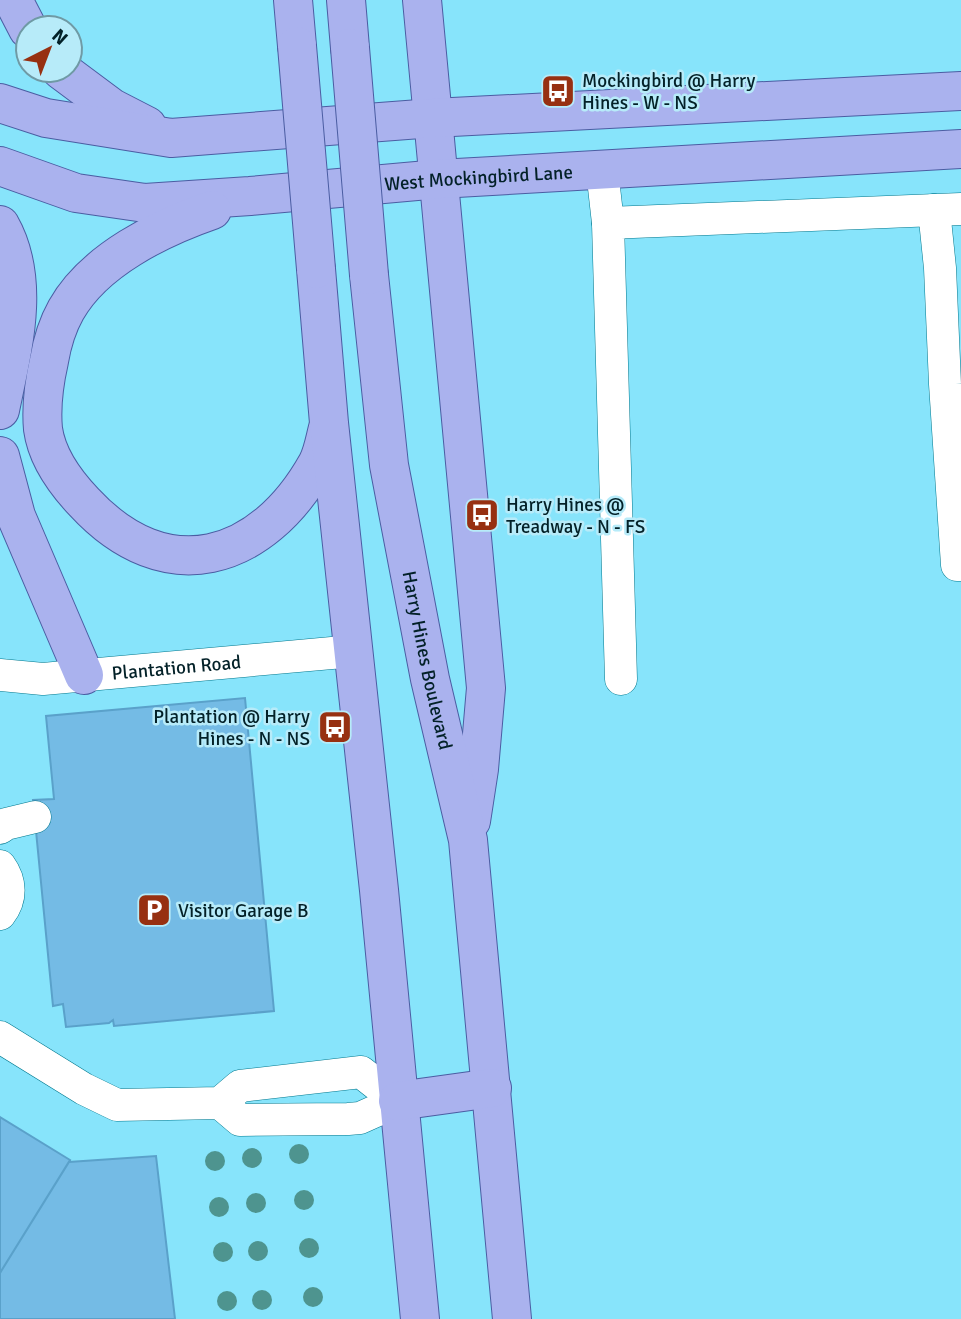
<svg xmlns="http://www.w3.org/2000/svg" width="961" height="1319" viewBox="0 0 961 1319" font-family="Signika,sans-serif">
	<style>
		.building { fill: #74bbe5; stroke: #5aa1ca; stroke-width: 2 }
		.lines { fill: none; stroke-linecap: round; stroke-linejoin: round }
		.minor-casing { stroke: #00788e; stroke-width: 33 }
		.major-casing { stroke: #4b5da2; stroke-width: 40 }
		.minor { stroke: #fff; stroke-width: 32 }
		.major { stroke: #aab2ee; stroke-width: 38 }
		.major-bridge-casing { stroke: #4b5da2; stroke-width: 40; stroke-linecap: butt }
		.major-bridge { stroke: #aab2ee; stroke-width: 38 }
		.tree { fill: #4e948f }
		.labels { text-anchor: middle; stroke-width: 5; stroke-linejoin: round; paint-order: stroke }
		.poi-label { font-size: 19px; fill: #032128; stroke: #b7ebf9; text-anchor: start }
		.street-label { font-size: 19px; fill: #032128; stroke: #b7ebf9 }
	</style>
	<rect width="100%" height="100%" fill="#87e4fb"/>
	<path class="building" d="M245 698 274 1011 114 1026 113 1020 109 1023 66 1027 63 1004 53 1006 33 800 54 799 46 716Z
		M0 1117 70 1160 0 1273Z
		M156 1156 175 1319H0V1273L69 1162Z
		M156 1156 175 1319H0V1273L69 1162Z"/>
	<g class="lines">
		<g class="minor-casing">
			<g id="minor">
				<path d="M602 170 608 223"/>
				<path d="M934 210 940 268 945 384 957 565H961"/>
				<path id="s1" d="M0 675 43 679 354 651"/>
				<path d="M621 679 608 223 961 209"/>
				<path d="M0 828 6 824 35 817"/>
				<path d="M0 866C11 881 12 899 0 914"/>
				<path d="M0 1037 84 1089 117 1105 220 1103 240 1086 361 1072 398 1101 360 1118 348 1119 240 1120 220 1103"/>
			</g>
		</g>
		<g class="major-casing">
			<g id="major">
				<path d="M13 0 28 29"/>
				<path d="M293 0 297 46"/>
				<path d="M346 0 350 48"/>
				<path d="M422 0 486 688 479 769 471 821"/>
				<path d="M61 70 112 108 147 126"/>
				<path d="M0 103 46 118 171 138 433 118 961 91"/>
				<path id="s2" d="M0 166 76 193 145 203 250 196 439 179 961 149"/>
				<path d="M212 210C160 228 94 260 66 310 57 326 52 343 49 361 44 383 41 407 43 429 47 458 65 482 84 502 166 591 262 562 317 464 323 453 325 439 328 428"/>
				<path d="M0 225C32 281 12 351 0 410"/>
				<path d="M316 269 329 423 379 890 420 1319"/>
				<path id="s3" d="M369 275 389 465 430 679 468 840 512 1319"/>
				<path d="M0 456 16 516 84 675"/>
				<path d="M398 1101 492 1088"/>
			</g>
		</g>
		<use href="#minor" class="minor"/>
		<use href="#major" class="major"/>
		<g class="major-bridge-casing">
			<path id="major-bridge" d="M297 46 316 269
				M350 48 369 275"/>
		</g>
		<use href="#major-bridge" class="major-bridge"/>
	</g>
	<g class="tree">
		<circle cx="299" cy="1154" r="10"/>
		<circle cx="252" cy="1158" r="10"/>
		<circle cx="215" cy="1161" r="10"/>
		<circle cx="304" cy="1200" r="10"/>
		<circle cx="256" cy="1203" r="10"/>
		<circle cx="219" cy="1207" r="10"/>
		<circle cx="309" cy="1248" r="10"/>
		<circle cx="258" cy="1251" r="10"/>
		<circle cx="223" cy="1252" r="10"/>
		<circle cx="313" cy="1297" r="10"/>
		<circle cx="262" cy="1300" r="10"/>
		<circle cx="227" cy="1301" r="10"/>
	</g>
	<defs>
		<g id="bus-square" transform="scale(1.75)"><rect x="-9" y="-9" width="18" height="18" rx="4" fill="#973011" stroke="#b7ebf9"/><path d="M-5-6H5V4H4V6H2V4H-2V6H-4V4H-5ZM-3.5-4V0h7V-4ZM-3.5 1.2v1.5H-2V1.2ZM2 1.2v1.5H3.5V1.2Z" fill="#fff"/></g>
		<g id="parking-square" transform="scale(1.75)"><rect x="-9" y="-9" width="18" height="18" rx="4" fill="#973011" stroke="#b7ebf9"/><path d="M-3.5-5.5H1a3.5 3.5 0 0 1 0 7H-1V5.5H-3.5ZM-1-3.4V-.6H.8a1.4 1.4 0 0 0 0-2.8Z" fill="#fff"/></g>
	</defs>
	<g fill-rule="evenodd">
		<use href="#bus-square" x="558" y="91"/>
		<use href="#bus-square" x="482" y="515"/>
		<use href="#bus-square" x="335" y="727"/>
		<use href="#parking-square" x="154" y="910"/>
	</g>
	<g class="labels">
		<g class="poi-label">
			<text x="582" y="87">Mockingbird @ Harry<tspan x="582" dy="22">Hines - W - NS</tspan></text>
			<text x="506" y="511">Harry Hines @<tspan x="506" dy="22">Treadway - N - FS</tspan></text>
			<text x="310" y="723" text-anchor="end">Plantation @ Harry<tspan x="310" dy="22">Hines - N - NS</tspan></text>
			<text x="178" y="917">Visitor Garage B</text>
		</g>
		<g class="street-label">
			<text dy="7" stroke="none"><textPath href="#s2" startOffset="485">West Mockingbird Lane</textPath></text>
			<text dy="7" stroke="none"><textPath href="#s3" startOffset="390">Harry Hines Boulevard</textPath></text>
			<text dy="7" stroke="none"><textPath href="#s1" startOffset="177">Plantation Road</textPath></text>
		</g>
	</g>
	<g transform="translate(49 49) rotate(42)"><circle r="33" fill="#b7ebf9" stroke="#6f9aa5" stroke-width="2"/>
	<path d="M0-5L12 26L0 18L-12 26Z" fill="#973011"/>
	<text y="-10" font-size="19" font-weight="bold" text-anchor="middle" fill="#032128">N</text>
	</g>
</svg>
